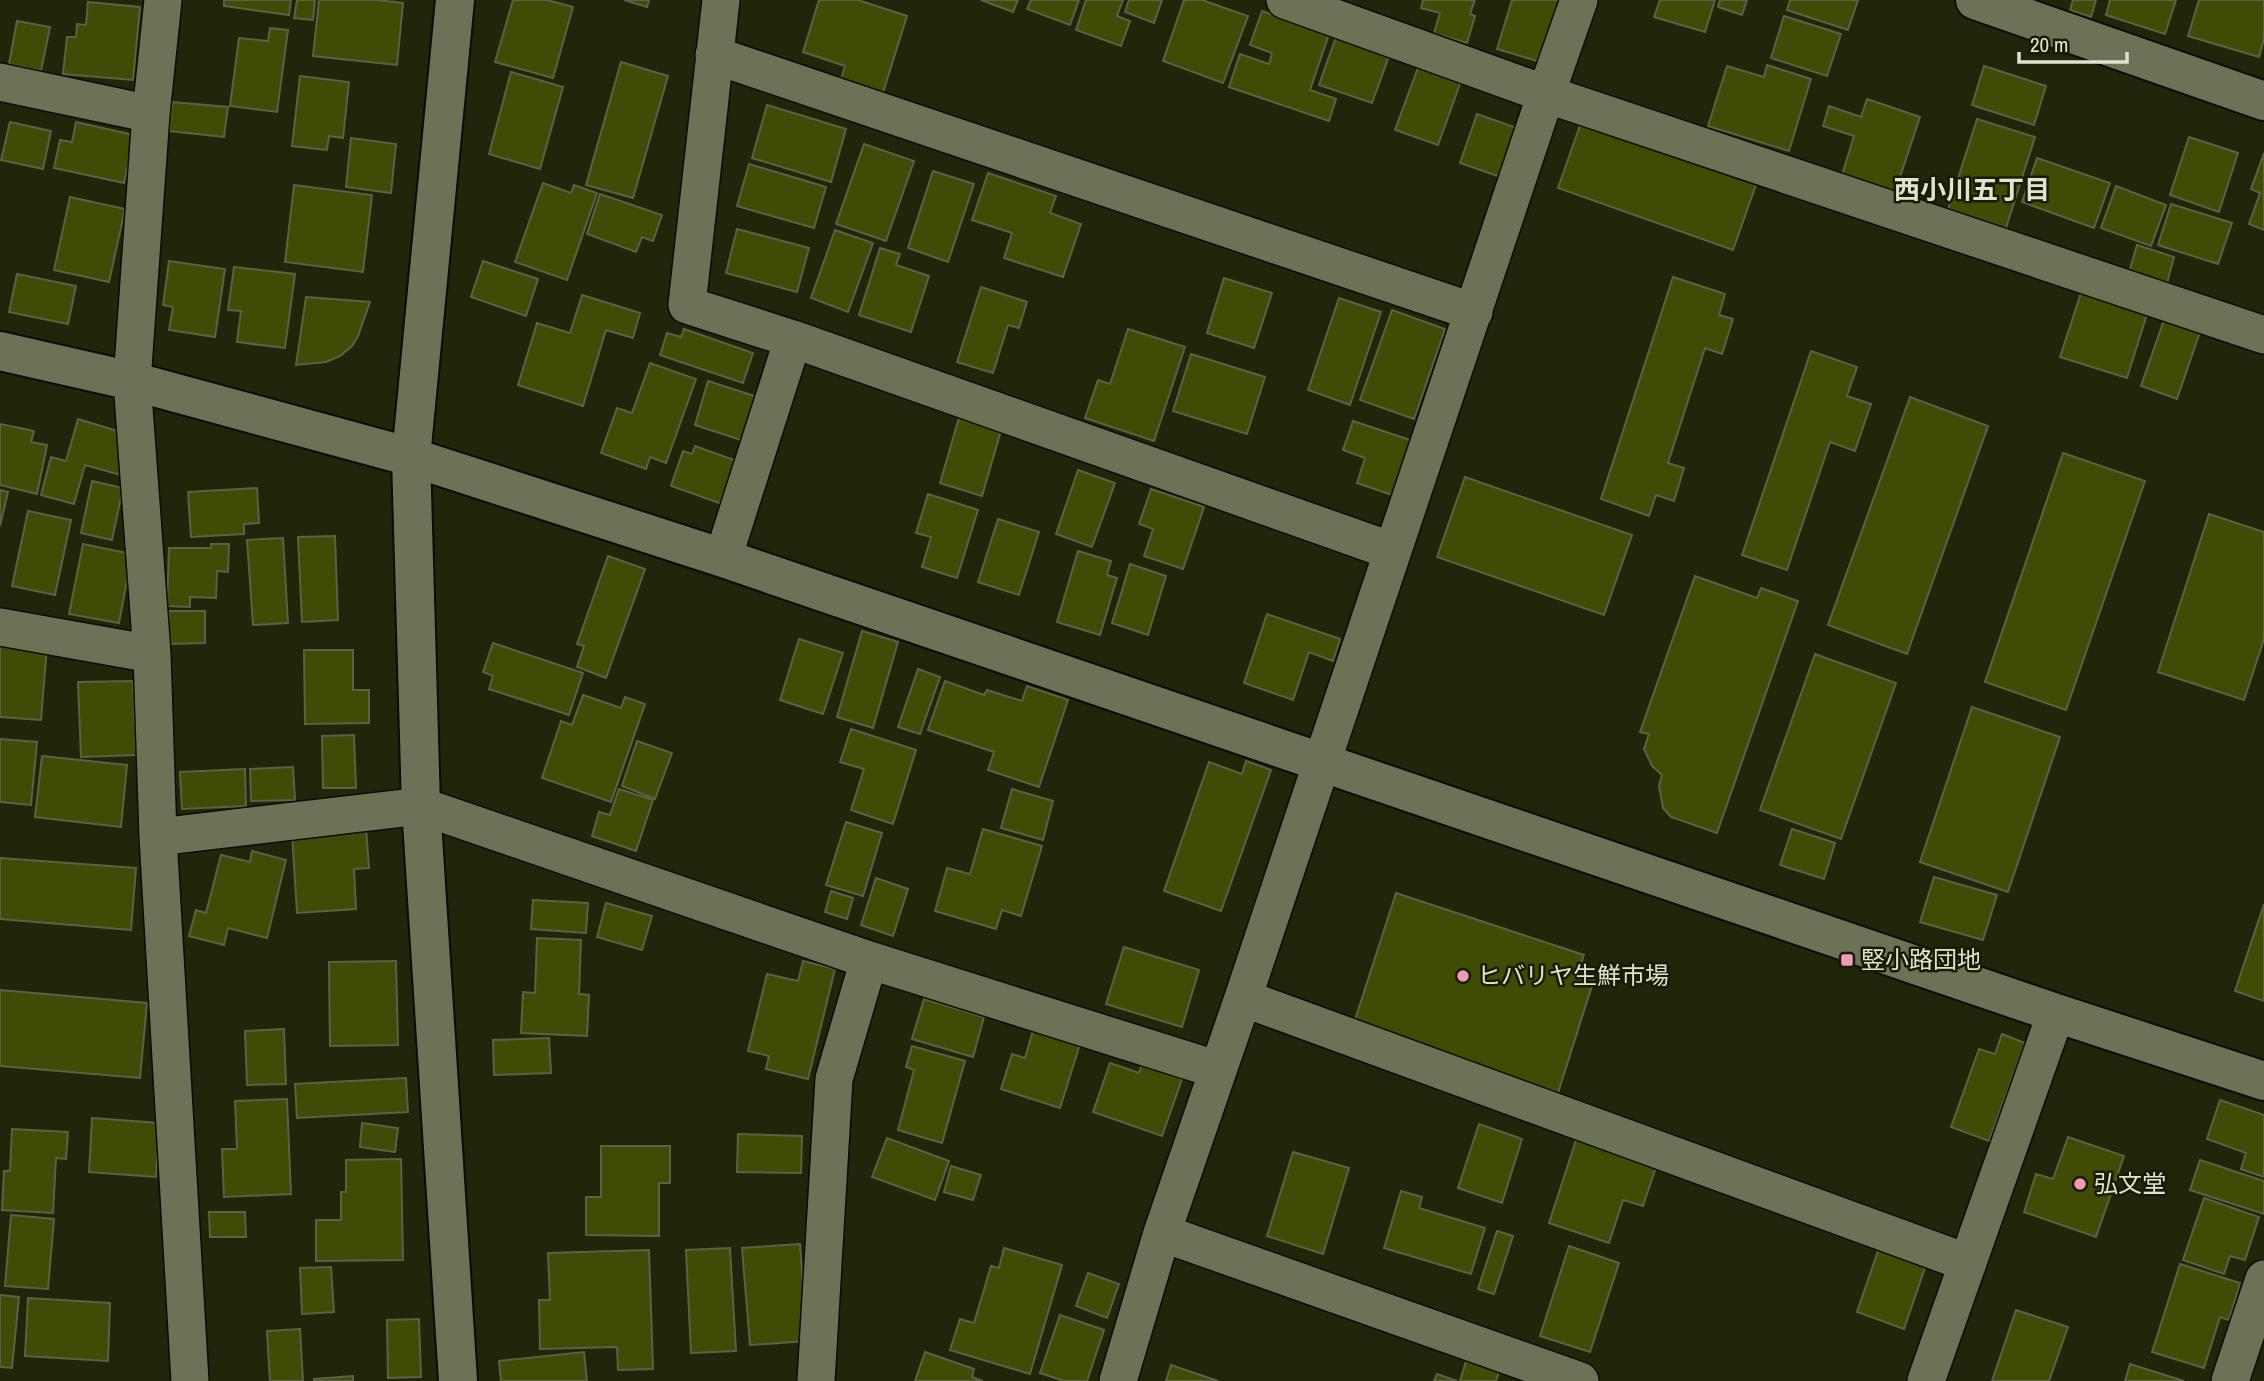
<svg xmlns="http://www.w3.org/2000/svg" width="2264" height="1381" viewBox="0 0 2264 1381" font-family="'Archivo Narrow','Noto Sans JP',sans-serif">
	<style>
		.building { fill: #404b06; stroke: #5a6144; stroke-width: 2 }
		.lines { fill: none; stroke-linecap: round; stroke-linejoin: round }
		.minor-casing { stroke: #0a0e00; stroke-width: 40 }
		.tertiary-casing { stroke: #0a0e00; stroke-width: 42 }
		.minor { stroke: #6b7255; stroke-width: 37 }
		.tertiary { stroke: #6b7255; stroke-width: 38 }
		.poi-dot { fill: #ef9ab8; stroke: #171c02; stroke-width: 2.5 }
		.labels { text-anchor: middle; stroke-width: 5; stroke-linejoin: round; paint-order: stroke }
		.poi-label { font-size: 24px; fill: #dfe3d3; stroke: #171c02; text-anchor: start }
		.neighbourhood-label { font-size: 26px; font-weight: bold; fill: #dfe3d3; stroke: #171c02 }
	</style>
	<rect width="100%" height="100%" fill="#20260a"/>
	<path class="building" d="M224 0H291L289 15 224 6Z
		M297 0H315L313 20 294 18Z
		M319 0H377L403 3 397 65 313 56Z
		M513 0H547L573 7 553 78 495 62Z
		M624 0H649L647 7Z
		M819 0H858L907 16 882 96 840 82 845 66 803 52Z
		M981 0H1018L1013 12Z
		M1031 0H1079L1070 25 1027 9Z
		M1086 0H1123L1117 16 1130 21 1121 46 1076 30Z
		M1129 0H1162L1154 23 1125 12Z
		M1184 0H1202L1248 16 1223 83 1163 61Z
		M1423 0H1475L1470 14 1475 16 1467 43 1434 33 1440 13 1421 8Z
		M1512 0H1562L1544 63 1497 49Z
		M1660 0H1715L1705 32 1654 17Z
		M1720 0H1747L1742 15 1718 7Z
		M1790 0H1858L1848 30 1787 10Z
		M2073 0H2096L2091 17 2070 10Z
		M2110 0H2176L2165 34 2106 15Z
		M2199 0H2264V39L2259 57 2188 36Z
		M88 2 140 7 133 80 63 74 67 37H76L77 24 86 25Z
		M1262 11 1329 34 1310 90 1336 99 1329 121 1229 87 1240 54 1269 64 1272 53 1250 45Z
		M1784 16 1841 34 1827 76 1771 58Z
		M17 21 50 27 41 71 9 64Z
		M270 28 288 30 277 112 230 106 239 38 268 41Z
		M1336 37 1389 56 1372 103 1319 85Z
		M621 62 668 76 633 198 586 185Z
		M1419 65 1461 81 1438 145 1395 130Z
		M1767 65 1811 79 1789 151 1708 126 1727 66 1764 77Z
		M1984 66 2046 86 2034 125 1972 105Z
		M511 72 563 87 540 169 489 154Z
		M300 76 349 82 343 138 329 136 327 150 292 146Z
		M1867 99 1920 117 1895 192 1842 175 1854 136 1823 126 1829 106 1861 117Z
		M172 102 228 107 224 137 169 131Z
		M767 105 846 129 831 182 752 158Z
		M1477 114 1523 130 1506 179 1460 163Z
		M1583 117 1758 179 1733 250 1558 188Z
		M1977 119 2035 137 2005 231 1947 213Z
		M10 122 51 131 43 169 1 160Z
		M76 122 134 135 124 183 54 168 60 140 72 142Z
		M2189 137 2238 153 2219 212 2170 195Z
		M351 138 396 144 391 193 346 187Z
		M864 144 914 161 886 241 836 224Z
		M2264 153V230L2249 224 2260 193 2251 189Z
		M2037 158 2110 183 2094 228 2022 202Z
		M749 164 826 187 814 228 737 206Z
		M933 171 974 184 948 262 908 248Z
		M988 173 1056 196 1050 213 1081 224 1063 277 1004 258 1012 233 972 220Z
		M543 183 571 193 574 185 597 193 567 280 515 262Z
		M294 185 372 195 363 272 285 262Z
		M2116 186 2166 205 2151 246 2101 228Z
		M600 194 662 215 653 241 642 237 636 252 587 234Z
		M70 197 125 209 109 282 54 270Z
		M2171 204 2232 223 2218 264 2158 245Z
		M737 229 809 248 797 292 726 273Z
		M835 230 873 243 848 312 811 298Z
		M2137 245 2174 257 2166 287 2128 276Z
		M880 248 900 254 896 265 929 276 911 332 859 315Z
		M169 261 225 269 215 337 169 330 173 307 163 305Z
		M483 261 538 279 526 316 471 297Z
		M234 267 295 274 285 348 237 342 241 311 228 310Z
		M17 274 76 286 68 324 9 312Z
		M1673 277 1725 294 1719 315 1733 319 1722 354 1705 348 1668 463 1684 468 1674 501 1656 495 1649 516 1601 499Z
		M1224 278 1272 293 1254 348 1207 333Z
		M981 287 1027 302 1019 328 1008 325 993 373 957 362Z
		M2082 290 2148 311 2127 378 2060 357Z
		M582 295 640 313 633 338 606 330 583 406 518 385 537 323 570 333Z
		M306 297 370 302 358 336 352 346 340 356 326 362 296 365Z
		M1339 298 1381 312 1350 405 1308 390Z
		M1392 310 1445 329 1414 419 1360 400Z
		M2164 320 2200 332 2177 399 2141 386Z
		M684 329 753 353 743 383 660 355 667 333 681 337Z
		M1128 329 1185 347 1154 441 1085 418 1098 380 1110 384Z
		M1811 351 1857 367 1847 396 1871 404 1855 451 1830 442 1787 570 1742 555Z
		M1191 354 1265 377 1247 434 1173 411Z
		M650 363 696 379 666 463 650 457 646 469 601 453 617 408 632 413Z
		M708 381 764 399 750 443 695 425Z
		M1910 397 1988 426 1907 654 1828 625Z
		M961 411 1003 424 982 496 940 483Z
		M78 419 121 432 124 476 85 465 74 504 41 495 51 457 66 461Z
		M1353 421 1413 441 1395 496 1357 483 1365 458 1343 450Z
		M0 424 34 431 31 442 47 445 37 494 0 485Z
		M695 446 737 461 722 504 671 486 683 451 692 454Z
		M2063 453 2145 481 2066 710 1985 682Z
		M1078 470 1115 483 1092 547 1056 534Z
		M1465 477 1632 535 1604 615 1437 557Z
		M92 481 123 488 112 540 81 533Z
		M257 488 259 523 244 524V534L191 537 188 492Z
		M1151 489 1204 507 1183 569 1144 556 1153 529 1139 524Z
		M0 490 8 492 0 526Z
		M928 494 978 510 957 578 922 567 931 537 916 533Z
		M28 511 71 520 55 595 12 586Z
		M2209 514 2264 532V639L2244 700 2158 672Z
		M998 519 1039 532 1019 595 978 582Z
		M335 536 338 620 302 622 298 537Z
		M283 538 288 623 253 625 247 540Z
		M83 544 132 554 119 623 69 614Z
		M211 544H229L228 572 217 571 216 598 190 597V607L167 606 169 548H211Z
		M1078 551 1111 561 1107 575 1117 578 1100 635 1057 622Z
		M608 556 645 569 606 678 577 667 584 646 577 644Z
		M1130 564 1166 576 1148 635 1112 623Z
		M1695 576 1757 598 1761 588 1798 601 1717 833 1671 817 1663 808 1659 786 1662 775 1652 766 1644 749 1649 734 1640 732Z
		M169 611H205V643L169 644Z
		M1267 614 1340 639 1333 661 1309 652 1293 700 1244 683Z
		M862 631 898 642 873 728 837 717Z
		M799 639 843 653 823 714 780 700Z
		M0 641 47 646 41 720 0 717Z
		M493 643 583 673 569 715 489 689 493 676 483 672Z
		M304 650H353V690H369V723L305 724Z
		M1815 654 1896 683 1841 839 1760 810Z
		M918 669 940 677 920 734 898 727Z
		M133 681 136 755 81 757 78 682Z
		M945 681 984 695 987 690 1022 701 1027 686 1068 700 1039 787 988 770 994 752 928 730Z
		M583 695 621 708 625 697 645 704 611 802 542 778 561 721 572 725Z
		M1972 707 2060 737 2008 892 1920 862Z
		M851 729 916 750 893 824 851 810 864 769 840 762Z
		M354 735 356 788H323L322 736Z
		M0 739 37 742 31 805 0 802Z
		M637 741 672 753 655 799 622 786Z
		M42 756 127 765 121 827 35 817Z
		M1246 761 1271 770 1221 911 1164 891 1209 762 1242 774Z
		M293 767 295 800 251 801 250 769Z
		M245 769 246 806 182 809 180 772Z
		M619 789 653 800 636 851 592 836 599 812 610 815Z
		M1012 789 1053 801 1043 840 1001 828Z
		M846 822 882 833 863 896 826 885Z
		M366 828 369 868 354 869 356 909 297 913 292 833Z
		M983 829 1042 846 1021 916 1002 910 996 929 935 911 947 868 970 874Z
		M1792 829 1835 843 1824 879 1780 865Z
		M252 851 286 860 267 938 228 928 224 945 189 936 196 910 206 913 221 855 250 862Z
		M0 858 136 868 131 930 0 919Z
		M1934 877 1997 895 1983 940 1920 922Z
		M876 878 908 889 893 936 861 925Z
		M831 891 853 898 847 919 825 912Z
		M1396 893 1584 955 1579 970 1595 976 1558 1093 1353 1026Z
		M533 900 588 903 586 933 531 929Z
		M606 903 652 916 642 950 597 937Z
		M2264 904V1001L2235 991Z
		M537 938 581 940 579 994 589 995 587 1036 521 1033 523 992 535 993Z
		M1124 947 1199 970 1182 1027 1106 1004Z
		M396 961 398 1045 330 1046 329 962Z
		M803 961 835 969 808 1079 766 1069 769 1056 748 1051 767 974 798 981Z
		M0 990 147 1003 140 1078 0 1066Z
		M924 999 984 1017 973 1057 912 1039Z
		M1034 1027 1081 1041 1060 1108 1001 1089 1012 1054 1025 1058Z
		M284 1029 286 1084 247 1085 245 1031Z
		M2002 1034 2025 1043 1989 1141 1951 1127 1979 1049 1995 1054Z
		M549 1038 551 1073 494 1075 493 1040Z
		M912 1046 965 1061 942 1143 898 1130 914 1070 906 1067Z
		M1110 1063 1139 1073 1142 1064 1182 1079 1162 1136 1093 1112Z
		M406 1078 408 1112 297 1118 295 1084Z
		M287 1099 291 1194 224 1197 222 1149H237L235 1101Z
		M2220 1100 2264 1115V1177L2241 1169 2246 1153 2207 1139Z
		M92 1118 159 1123 156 1177 89 1172Z
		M362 1123 398 1128 395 1152 360 1147Z
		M1479 1124 1522 1139 1502 1203 1458 1188Z
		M12 1129 68 1132 66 1159 56 1158 53 1213 2 1210 4 1171H10Z
		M738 1134 802 1136 801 1173 737 1172Z
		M1577 1137 1657 1164 1643 1206 1623 1200 1609 1243 1549 1223Z
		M2068 1137 2124 1156 2096 1237 2024 1212 2036 1174 2053 1179Z
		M887 1138 949 1161 935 1200 872 1177Z
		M601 1146H670V1183H659V1236L586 1235V1197H601Z
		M1293 1152 1349 1168 1323 1254 1267 1236Z
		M401 1159 403 1260 316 1261V1220H341V1192H346V1160Z
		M2200 1160 2264 1181V1214L2190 1190Z
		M951 1166 981 1175 973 1200 944 1192Z
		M1401 1191 1422 1197 1419 1208 1485 1228 1471 1274 1384 1248Z
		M2204 1198 2259 1217 2245 1260 2230 1256 2224 1274 2183 1260Z
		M209 1212H245L246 1237H210Z
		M11 1215 54 1219 48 1289 5 1286Z
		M1497 1231 1513 1236 1494 1294 1478 1289Z
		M1881 1242 1928 1259 1904 1329 1857 1312Z
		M800 1244 807 1341 750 1345 742 1248Z
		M1569 1246 1619 1263 1590 1352 1540 1336Z
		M730 1248 736 1351 691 1353 686 1250Z
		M1004 1248 1062 1265 1030 1374 950 1350 960 1319 974 1323 991 1266 999 1268Z
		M649 1250 653 1369 618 1370 617 1347 540 1349 539 1300H550L548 1253Z
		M2180 1264 2240 1283 2229 1320 2220 1317 2204 1368 2152 1352Z
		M331 1267 334 1312 302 1314 300 1268Z
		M1088 1273 1119 1284 1107 1318 1076 1306Z
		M0 1295 19 1297 12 1368 0 1367Z
		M28 1298 110 1303 108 1361 25 1356Z
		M2016 1310 2068 1327 2049 1381H1992Z
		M1060 1315 1104 1330 1087 1381H1064L1040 1373Z
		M419 1319 421 1377 388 1378 387 1320Z
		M300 1329 303 1381H270L267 1331Z
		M584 1352 587 1381H501L499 1361Z
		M925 1352 974 1369 972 1377 983 1381H915Z
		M1467 1358 1500 1369 1496 1381H1460Z
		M2130 1364 2184 1381H2125Z
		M1171 1365 1218 1381H1166Z
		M1437 1374 1457 1381H1434Z
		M353 1376V1381H314V1379Z"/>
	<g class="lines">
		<g class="minor-casing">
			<path id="minor" d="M163 0 151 114 132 381 152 654 158 837 190 1381
				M721 0 687 305 793 339 1392 551
				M1285 0 1546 94 2264 335
				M714 55 1474 312
				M0 82 151 114
				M723 558 793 339
				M0 627 152 654
				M158 837 421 806 869 960 1218 1070
				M1243 998 1968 1263
				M1162 1233 1580 1381
				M816 1381 834 1079 869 960
				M1118 1381 1162 1233 1243 998 1546 94 1579 0
				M1926 1381 2056 1013
				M2230 1381 2264 1279"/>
		</g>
		<g class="tertiary-casing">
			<path id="tertiary" d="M455 0 411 457 421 806 458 1381
				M1975 0 2264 101
				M0 351 132 381 411 457 723 558 2056 1013 2264 1081"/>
		</g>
		<use href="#minor" class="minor"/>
		<use href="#tertiary" class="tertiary"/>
	</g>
	<g class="poi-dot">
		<rect x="1840" y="953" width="14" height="14" rx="3.5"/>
		<circle cx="1463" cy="976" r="7"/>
		<circle cx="2080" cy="1184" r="7"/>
	</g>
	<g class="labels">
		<g class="poi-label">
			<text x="1861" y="968">竪小路団地</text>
			<text x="1477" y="984">ヒバリヤ生鮮市場</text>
			<text x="2094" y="1192">弘文堂</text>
		</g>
		<g class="neighbourhood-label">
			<text x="1972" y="199">西小川五丁目</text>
		</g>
	</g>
	<path d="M2019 52v10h108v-10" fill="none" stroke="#dfe3d3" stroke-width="3.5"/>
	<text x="2030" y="52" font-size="21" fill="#dfe3d3" stroke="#171c02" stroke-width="5" paint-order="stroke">20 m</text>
</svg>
